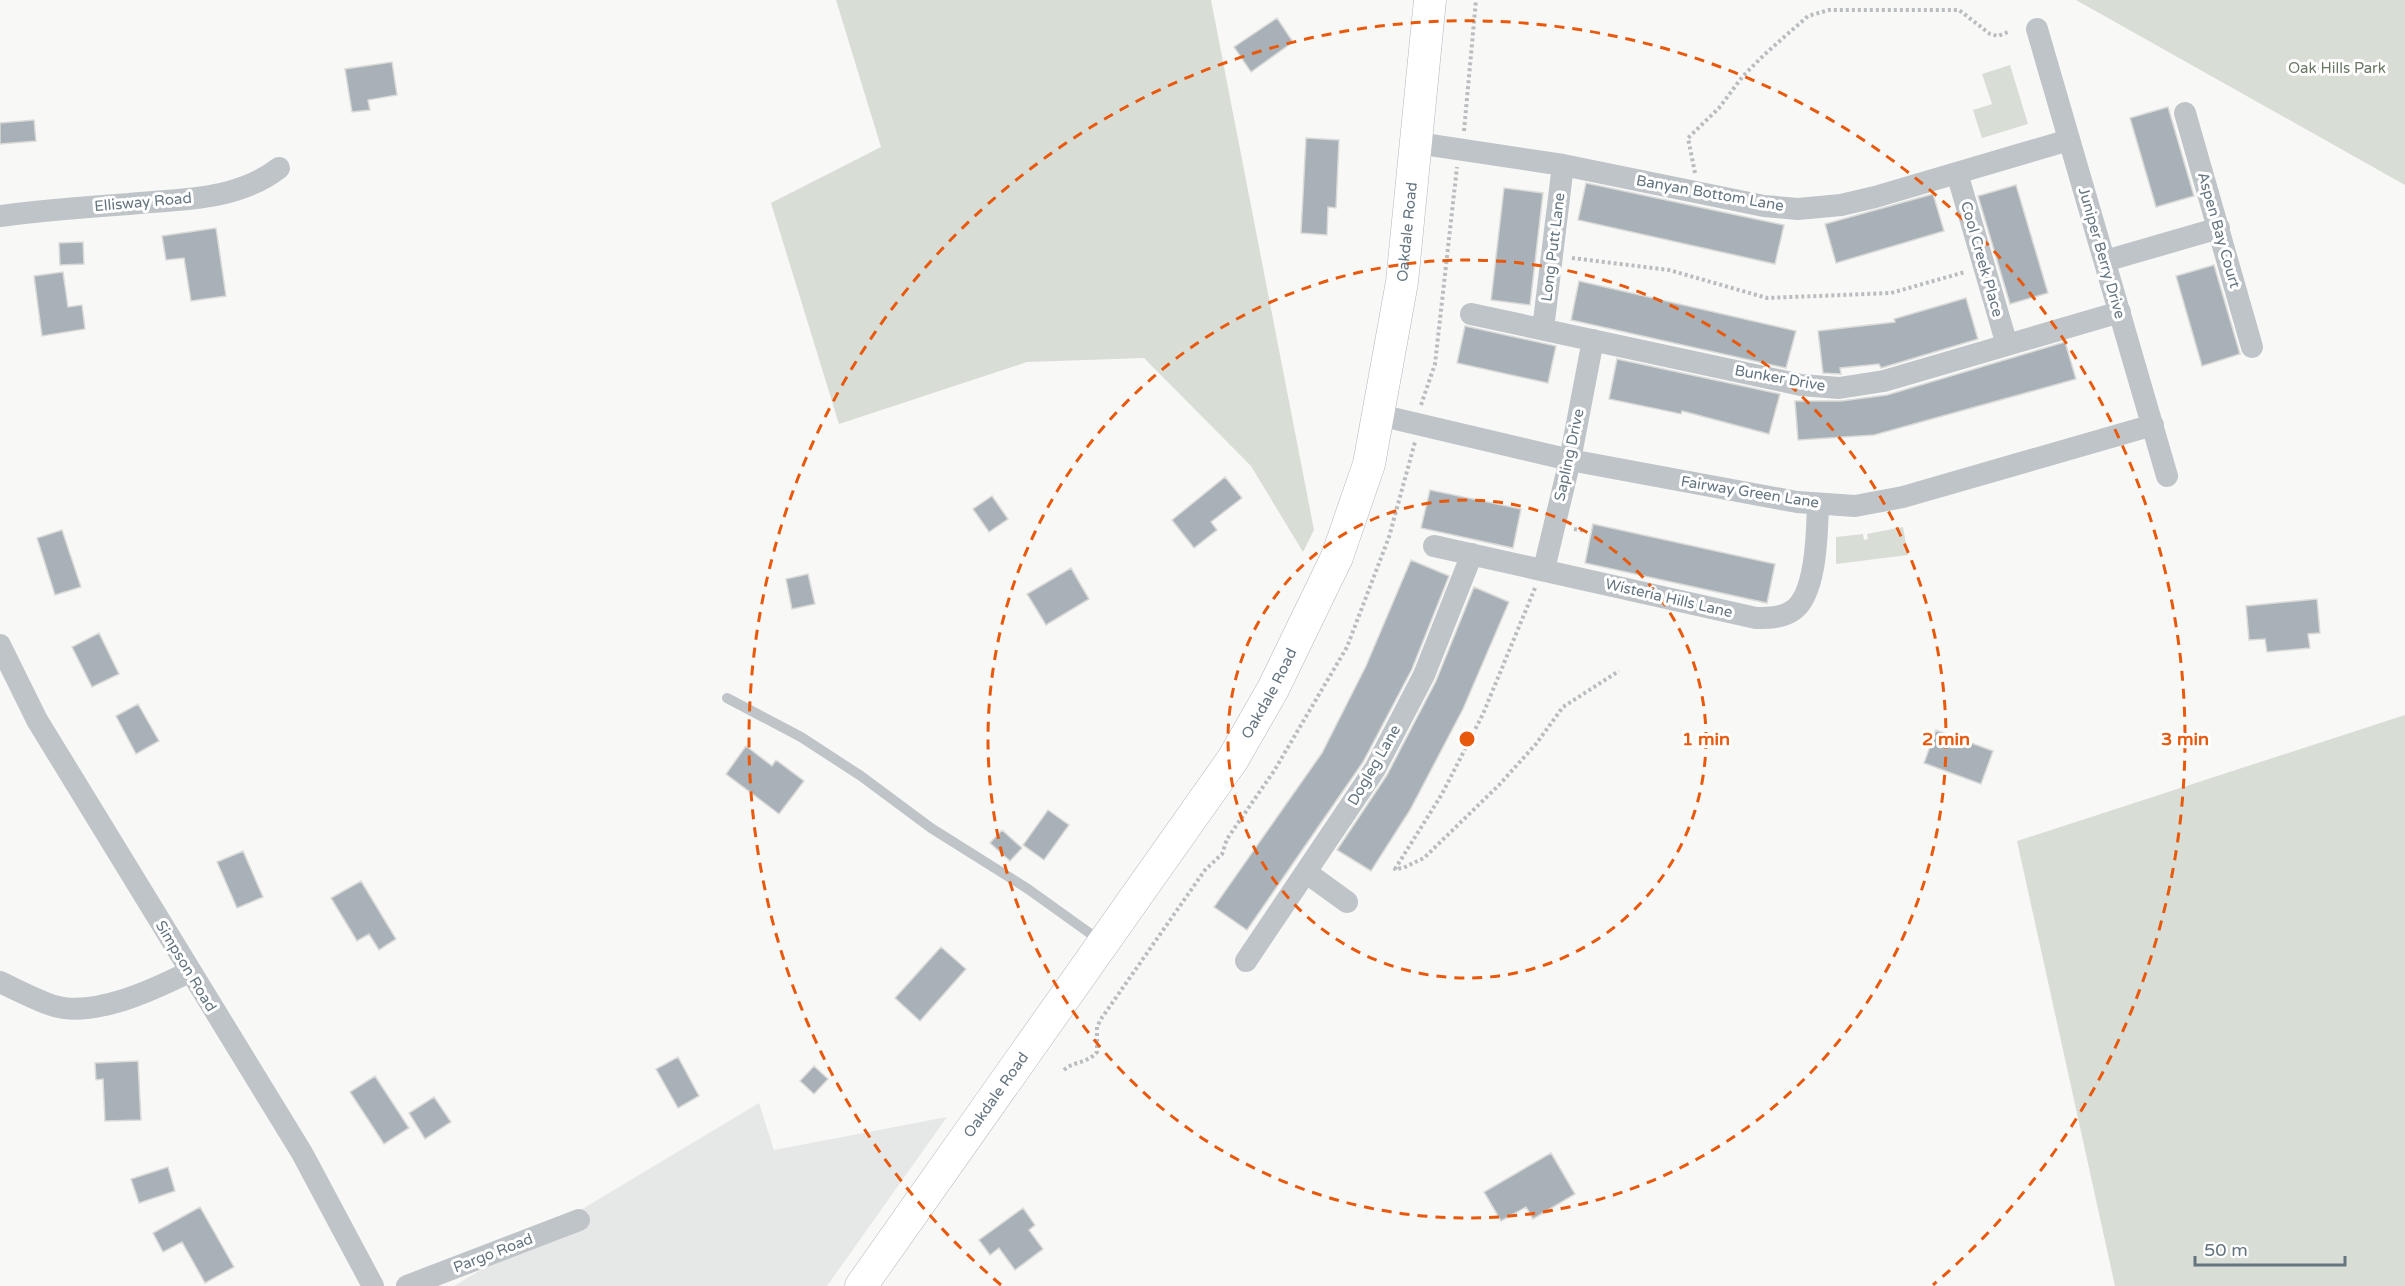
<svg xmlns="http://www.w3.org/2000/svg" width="2405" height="1286" viewBox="0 0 2405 1286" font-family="'Varela Round',sans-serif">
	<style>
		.built { fill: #e6e7e7 }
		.green { fill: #d8ddd5 }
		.building { fill: #a8b1b7; stroke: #dadad8; stroke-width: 1.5 }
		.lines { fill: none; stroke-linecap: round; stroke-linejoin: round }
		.secondary-casing { stroke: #b2b8bc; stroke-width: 33 }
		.path { stroke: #babdc0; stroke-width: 4; stroke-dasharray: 3 3; stroke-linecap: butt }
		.service { stroke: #bfc4c8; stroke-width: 10 }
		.minor { stroke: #bfc4c8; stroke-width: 22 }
		.secondary { stroke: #fff; stroke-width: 32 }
		.ring { fill: none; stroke: #e8590c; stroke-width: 3; stroke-dasharray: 10 8 }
		.labels { text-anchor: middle; stroke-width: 6; stroke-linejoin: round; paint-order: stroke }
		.park-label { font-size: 15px; fill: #687863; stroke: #fff }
		.street-label { font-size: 15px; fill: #647580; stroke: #fff }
		.centre { fill: #e8590c; stroke: #fff; stroke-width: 3 }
		.ring-label { font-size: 18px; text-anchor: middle; font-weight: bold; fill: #e8590c; stroke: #fff; stroke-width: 6; stroke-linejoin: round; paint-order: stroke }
	</style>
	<rect width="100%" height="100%" fill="#f8f8f6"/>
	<path class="built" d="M759 1103 774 1150 947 1117 827 1286H454Z"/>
	<path class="green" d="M836 0H1211L1314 530 1303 552 1251 466 1144 358 1027 362 839 424 771 203 881 147Z
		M2076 0H2405V185Z
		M2010 65 2028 124 1982 138 1973 110 1992 104 1982 74Z
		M1903 527 1908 555 1836 564V537L1863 534 1864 540 1868 539 1867 534Z
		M2405 715V1286H2115L2017 841Z"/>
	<path class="building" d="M1277 18 1293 42 1251 72 1234 47Z
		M392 62 397 95 368 100 370 110 352 112 345 69Z
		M2168 107 2194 196 2156 207 2130 118Z
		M34 120 36 141 0 144V123Z
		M1306 138 1339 140 1336 208 1328 207 1327 235 1301 233Z
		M1586 183 1784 225 1775 264 1578 220Z
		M2016 185 2048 293 2010 304 1978 196Z
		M1504 188 1543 193 1530 305 1491 300Z
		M1933 194 1944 231 1836 263 1825 224Z
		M216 228 226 296 191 301 184 258 166 260 162 236Z
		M83 242 84 264 60 265 59 243Z
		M2214 265 2240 354 2202 366 2176 276Z
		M63 272 68 307 82 305 85 329 42 336 34 276Z
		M1579 281 1796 331 1786 368 1571 320Z
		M1966 298 1978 339 1881 368 1879 364 1840 368 1841 374 1823 373 1818 331 1895 322 1894 319Z
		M1465 326 1556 346 1548 383 1457 363Z
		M2065 342 2076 379 1874 435 1798 440 1795 401H1841L1887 395Z
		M1617 359 1780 394 1769 434 1682 411 1681 414 1609 399Z
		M1225 477 1242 498 1211 522 1217 530 1194 548 1172 520Z
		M1430 490 1521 509 1513 548 1421 528Z
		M992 496 1008 519 989 532 973 509Z
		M1593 524 1775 564 1767 603 1585 563Z
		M62 530 81 587 55 595 37 538Z
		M1411 560 1449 576 1412 669 1363 762 1247 930 1214 907 1322 753 1366 666Z
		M1071 568 1089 599 1046 625 1027 594Z
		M808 574 815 604 792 609 786 579Z
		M1474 587 1509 602 1463 709 1410 810 1371 871 1337 850 1387 775 1436 681Z
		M2317 599 2320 633 2308 634 2310 648 2267 652 2265 639 2249 640 2246 606Z
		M99 633 119 674 92 687 72 647Z
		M138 704 159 741 136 754 116 716Z
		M1936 730 1993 751 1981 784 1924 763Z
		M746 746 772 766 776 760 804 781 779 814 726 774Z
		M1048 810 1069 825 1044 860 1023 845Z
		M1002 830 1022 848 1010 861 990 843Z
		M243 851 263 897 237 908 217 862Z
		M361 881 396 939 379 950 369 934 357 941 331 898Z
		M941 947 966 969 920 1021 895 998Z
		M678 1057 699 1096 678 1108 656 1069Z
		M138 1061 141 1120 105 1121 103 1079 96 1080 95 1063Z
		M814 1066 828 1079 814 1094 800 1081Z
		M375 1076 409 1128 384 1144 350 1092Z
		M434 1097 451 1122 425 1139 409 1113Z
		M1551 1153 1575 1194 1533 1219 1526 1207 1501 1221 1484 1192Z
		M168 1167 175 1191 139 1203 131 1179Z
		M200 1207 234 1267 205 1283 182 1242 163 1252 153 1233Z
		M1023 1208 1035 1225 1029 1230 1043 1249 1015 1270 999 1248 990 1255 979 1240Z"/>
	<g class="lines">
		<g class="secondary-casing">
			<g id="secondary">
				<path id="s1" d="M861 1286 1233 759 1273 689 1337 557 1369 464 1402 282 1430 0"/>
			</g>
		</g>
		<path class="path" d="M1464 131 1476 0
			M1695 173 1688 138 1719 108 1743 76 1765 54 1808 16 1829 10H1959L1990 34 1998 36 2008 32
			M1572 258 1669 270 1767 298 1891 293 1965 272
			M1421 405 1435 364 1457 167
			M1574 529 1585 531
			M1535 588 1483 714 1442 794 1395 869 1403 868 1424 858 1499 785 1536 744 1563 707 1619 671
			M1064 1070C1074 1061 1088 1063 1097 1052V1027L1101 1019 1205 870 1222 854 1227 839 1274 771 1347 647 1389 537 1415 442"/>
		<path class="service" d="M727 698 801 737 861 776 931 828 1028 889 1102 942"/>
		<path class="minor" d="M2037 29 2167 476
			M2185 113 2252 347
			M1417 143 1563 165 1764 206 1798 209 1841 205 1875 197 2069 140
			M1957 173 2007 345
			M0 216C43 210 86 207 129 204 180 199 237 201 279 168
			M2105 261 2219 228
			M1471 314 1801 385 1839 388 1884 381 2120 312
			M1543 329 1563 165
			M1379 415 1570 460 1797 502 1855 506 1903 497 2153 425
			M1434 546 1756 618C1769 618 1781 618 1792 611 1817 596 1817 530 1818 504
			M1544 569 1570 460 1593 340
			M0 645 37 720 302 1153 373 1286
			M1307 873 1347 902
			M1246 961 1375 769 1424 675 1472 554
			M0 982C17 990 34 999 51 1005 92 1019 153 990 189 972
			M407 1286 579 1220"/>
		<use href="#secondary" class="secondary"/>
	</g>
	<g class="ring">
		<circle cx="1467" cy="739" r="239"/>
		<circle cx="1467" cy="739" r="479"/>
		<path d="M1001 1285A718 718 0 1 1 1933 1285"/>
	</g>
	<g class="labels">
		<g class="park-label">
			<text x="2337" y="73">Oak Hills Park</text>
		</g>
		<g class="street-label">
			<text transform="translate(1710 193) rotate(10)" y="5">Banyan Bottom Lane</text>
			<text transform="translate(143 202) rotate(-5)" y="5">Ellisway Road</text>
			<text transform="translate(2219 230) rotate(74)" y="5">Aspen Bay Court</text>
			<text dy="5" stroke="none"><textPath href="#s1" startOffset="1206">Oakdale Road</textPath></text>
			<text transform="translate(1553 247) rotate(-83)" y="5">Long Putt Lane</text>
			<text transform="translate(2102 253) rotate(74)" y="5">Juniper Berry Drive</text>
			<text transform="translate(1982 259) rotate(74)" y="5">Cool Creek Place</text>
			<text transform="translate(1780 378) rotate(10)" y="5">Bunker Drive</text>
			<text transform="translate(1569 455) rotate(-78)" y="5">Sapling Drive</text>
			<text transform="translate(1750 492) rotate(9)" y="5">Fairway Green Lane</text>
			<text transform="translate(1669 598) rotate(13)" y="5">Wisteria Hills Lane</text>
			<text dy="5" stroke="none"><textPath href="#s1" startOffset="720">Oakdale Road</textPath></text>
			<text transform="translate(1374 765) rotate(-60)" y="5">Dogleg Lane</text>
			<text transform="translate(186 966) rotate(59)" y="5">Simpson Road</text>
			<text dy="5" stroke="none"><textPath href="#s1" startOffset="234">Oakdale Road</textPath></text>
			<text transform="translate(493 1253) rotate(-21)" y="5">Pargo Road</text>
		</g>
	</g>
	<circle cx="1467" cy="739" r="9" class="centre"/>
	<g class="ring-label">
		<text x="1706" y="745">1 min</text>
		<text x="1946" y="745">2 min</text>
		<text x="2185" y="745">3 min</text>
	</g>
	<path d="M2195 1256v9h150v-9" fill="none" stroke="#647580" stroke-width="3"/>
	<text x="2204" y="1256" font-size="18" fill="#647580" stroke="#ffffff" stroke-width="4.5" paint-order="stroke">50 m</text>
</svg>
